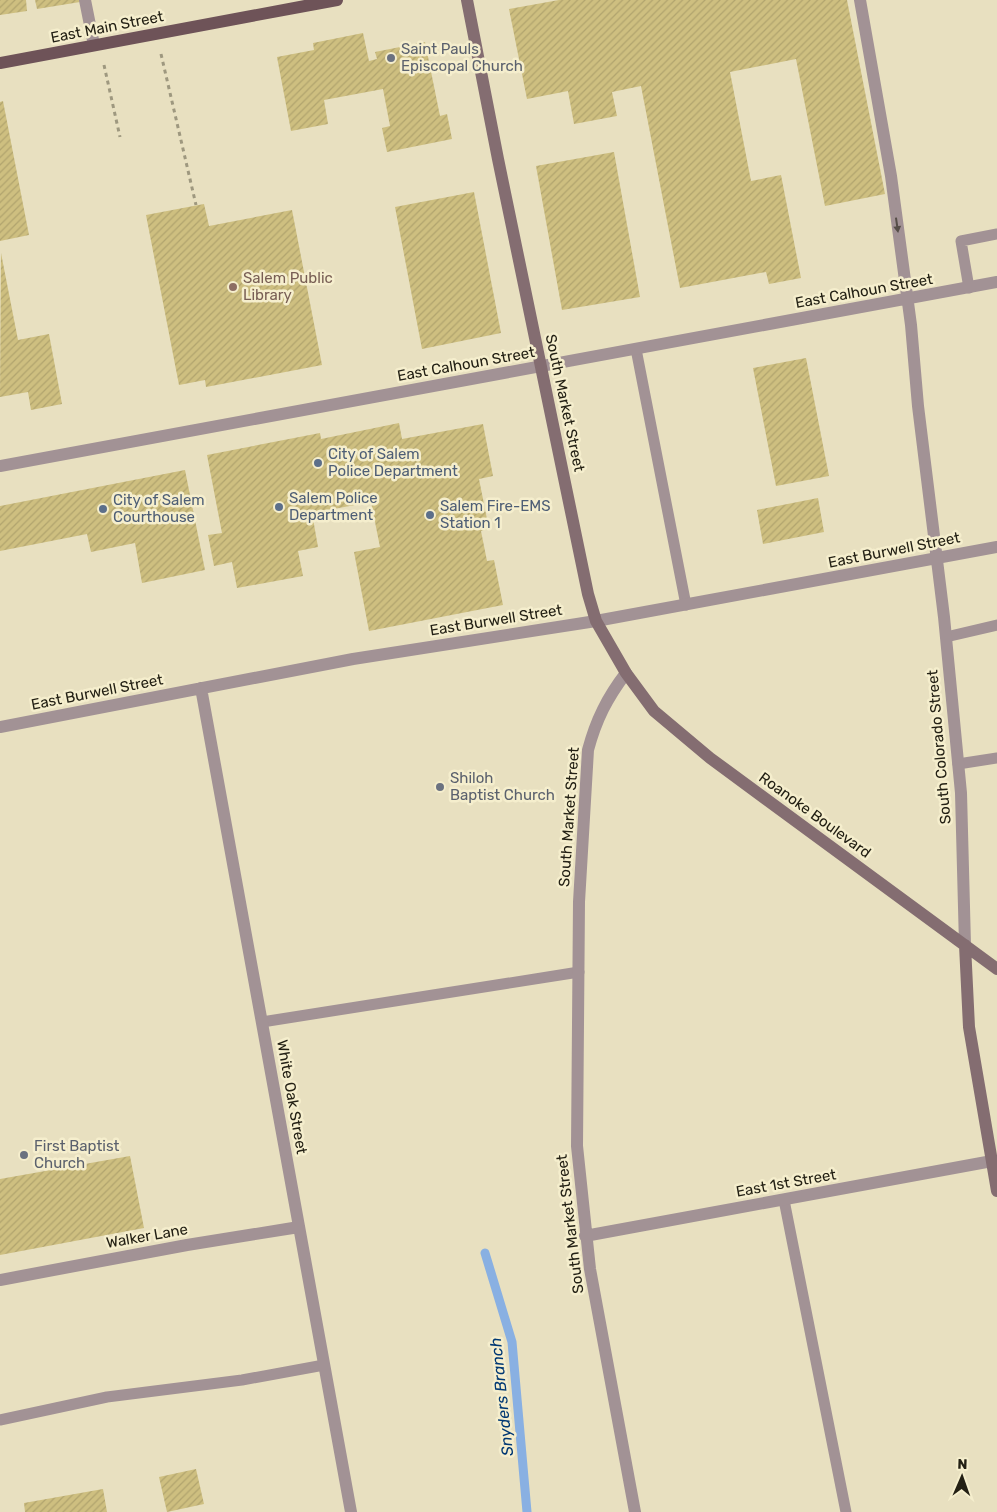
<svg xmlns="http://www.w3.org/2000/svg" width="997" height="1512" viewBox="0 0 997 1512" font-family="Rubik,sans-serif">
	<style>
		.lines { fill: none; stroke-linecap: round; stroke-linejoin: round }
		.stream { stroke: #89b0e2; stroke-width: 9 }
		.building { fill: url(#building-hatch) }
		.path { stroke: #9e987f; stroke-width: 3; stroke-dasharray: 4 4; stroke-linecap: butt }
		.lane { stroke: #a29295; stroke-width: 11 }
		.street { stroke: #a29295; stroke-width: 12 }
		.secondary { stroke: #846d71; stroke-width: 12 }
		.primary { stroke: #6e5358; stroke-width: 12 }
		.oneway { fill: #564e48 }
		.worship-dot { fill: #6b7280; stroke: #f5eecd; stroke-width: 2 }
		.education-dot { fill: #8d6e63; stroke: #f5eecd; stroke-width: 2 }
		.service-dot { fill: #5c6f8a; stroke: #f5eecd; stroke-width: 2 }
		.labels { text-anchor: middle; stroke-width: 5; stroke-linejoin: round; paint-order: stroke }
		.street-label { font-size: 15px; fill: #232014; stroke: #f5eecd }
		.worship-label { font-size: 15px; fill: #5b616d; stroke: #f5eecd; text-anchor: start }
		.education-label { font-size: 15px; fill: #785e54; stroke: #f5eecd; text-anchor: start }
		.service-label { font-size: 15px; fill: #4e5e75; stroke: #f5eecd; text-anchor: start }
		.water-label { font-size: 16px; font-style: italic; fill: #003873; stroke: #f5eecd }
	</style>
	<defs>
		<pattern id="building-hatch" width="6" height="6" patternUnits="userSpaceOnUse" patternTransform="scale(1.25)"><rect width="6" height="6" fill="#cebf80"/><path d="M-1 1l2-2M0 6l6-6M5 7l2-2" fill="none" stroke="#b1a46e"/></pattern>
	</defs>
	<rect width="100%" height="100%" fill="#e8e0c0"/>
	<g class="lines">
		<path class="stream" d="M485 1253 512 1342 527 1512"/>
	</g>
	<path class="building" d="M0 0H26L27 11 0 15Z
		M35 0H79L80 2 37 9Z
		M559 0H847L885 194 825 206 796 59 730 72 751 181 781 175 801 278 769 284 766 272 680 288 641 86 612 92 617 116 574 124 568 91 527 99 509 9Z
		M363 33 369 61 377 59 375 52 425 42 440 116 447 114 452 139 387 152 382 128 390 126 383 89 324 100 328 124 291 131 277 57 314 50 313 43Z
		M3 101 29 235 0 241V102Z
		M614 152 640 297 562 310 536 166Z
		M474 192 501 333 422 349 395 207Z
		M204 204 209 226 292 210 322 365 206 387 205 380 179 385 146 215Z
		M1 253 18 340 49 334 62 404 31 410 28 392 0 397Z
		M806 358 829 476 776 486 753 368Z
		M399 423 402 439 483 424 493 476 479 479 489 529 481 531 487 561 494 560 503 605 369 631 354 552 380 547 371 502 312 513 318 547 298 551 303 576 237 588 232 562 214 566 208 535 222 533 207 455 320 433 321 439Z
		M185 470 205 570 142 583 135 543 91 552 87 534 0 551V506Z
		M818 498 824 532 763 544 757 510Z
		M130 1156 144 1228 0 1255V1179Z
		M196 1469 204 1504 167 1512 159 1477Z
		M103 1489 107 1512H25L24 1503Z"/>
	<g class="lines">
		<path class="path" d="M161 54 196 205
			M104 65 120 137"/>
		<path class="lane" d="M969 288 961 241 997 234
			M636 349 686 605
			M946 637 997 625
			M958 764 997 758
			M262 1022 579 972
			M784 1200 846 1512
			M0 1420 107 1397 242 1380 324 1365"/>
		<path class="street" d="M85 0 94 45
			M860 0 891 176 911 325 918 406 944 617 961 793 965 945
			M0 466 997 282
			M626 673C607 698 596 720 588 750L579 902 577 1146 590 1269 635 1512
			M201 688 351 1512
			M0 727 353 659 596 621 997 547
			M585 1236 992 1161
			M0 1280 187 1245 299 1227"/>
		<path class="secondary" d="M467 0 498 159 588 594 596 621 626 673 654 711 710 758 997 969
			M965 945 969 1027 997 1191"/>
		<path class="primary" d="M0 63 337 0"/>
	</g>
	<defs><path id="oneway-solid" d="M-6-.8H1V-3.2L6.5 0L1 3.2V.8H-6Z" transform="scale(1.25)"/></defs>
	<use class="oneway" href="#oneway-solid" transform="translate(897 225) rotate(82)"/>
	<g class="worship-dot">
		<circle cx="391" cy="58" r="5"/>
		<circle cx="440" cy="787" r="5"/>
		<circle cx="24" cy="1155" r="5"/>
	</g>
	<circle class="education-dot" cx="233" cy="287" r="5"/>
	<g class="service-dot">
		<circle cx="318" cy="463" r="5"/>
		<circle cx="279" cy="507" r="5"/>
		<circle cx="103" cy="509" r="5"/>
		<circle cx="430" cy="515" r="5"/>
	</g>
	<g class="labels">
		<g class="street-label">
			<text transform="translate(107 27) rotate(-11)" y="5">East Main Street</text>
			<text transform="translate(864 291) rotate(-10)" y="5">East Calhoun Street</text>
			<text transform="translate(466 364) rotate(-10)" y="5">East Calhoun Street</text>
			<text transform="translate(565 403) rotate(78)" y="5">South Market Street</text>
			<text transform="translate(894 550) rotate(-11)" y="5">East Burwell Street</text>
			<text transform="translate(496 620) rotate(-9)" y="5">East Burwell Street</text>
			<text transform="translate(97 692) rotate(-11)" y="5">East Burwell Street</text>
			<text transform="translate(939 747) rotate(-95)" y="5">South Colorado Street</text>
			<text transform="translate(815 815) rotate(36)" y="5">Roanoke Boulevard</text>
			<text transform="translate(569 817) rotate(-86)" y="5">South Market Street</text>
			<text transform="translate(292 1097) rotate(80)" y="5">White Oak Street</text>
			<text transform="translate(786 1183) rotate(-10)" y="5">East 1st Street</text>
			<text transform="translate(570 1224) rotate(-97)" y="5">South Market Street</text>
			<text transform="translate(147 1236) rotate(-10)" y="5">Walker Lane</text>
		</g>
		<g class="worship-label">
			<text x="401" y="54">Saint Pauls<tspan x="401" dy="17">Episcopal Church</tspan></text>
			<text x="450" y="783">Shiloh<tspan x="450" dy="17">Baptist Church</tspan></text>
			<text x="34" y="1151">First Baptist<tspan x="34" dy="17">Church</tspan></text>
		</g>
		<g class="education-label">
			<text x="243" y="283">Salem Public<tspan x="243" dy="17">Library</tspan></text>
		</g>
		<g class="service-label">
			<text x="328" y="459">City of Salem<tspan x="328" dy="17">Police Department</tspan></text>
			<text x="289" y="503">Salem Police<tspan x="289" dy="17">Department</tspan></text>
			<text x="113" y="505">City of Salem<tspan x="113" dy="17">Courthouse</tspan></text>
			<text x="440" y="511">Salem Fire-EMS<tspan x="440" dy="17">Station 1</tspan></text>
		</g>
		<g class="water-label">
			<text transform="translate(501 1397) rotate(-96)" y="6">Snyders Branch</text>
		</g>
	</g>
	<g transform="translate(962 1477) rotate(2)" stroke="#f5eecd" stroke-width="4" paint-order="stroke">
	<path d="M0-4L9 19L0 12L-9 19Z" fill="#232014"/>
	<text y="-8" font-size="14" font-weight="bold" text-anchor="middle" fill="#232014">N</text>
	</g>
</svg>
